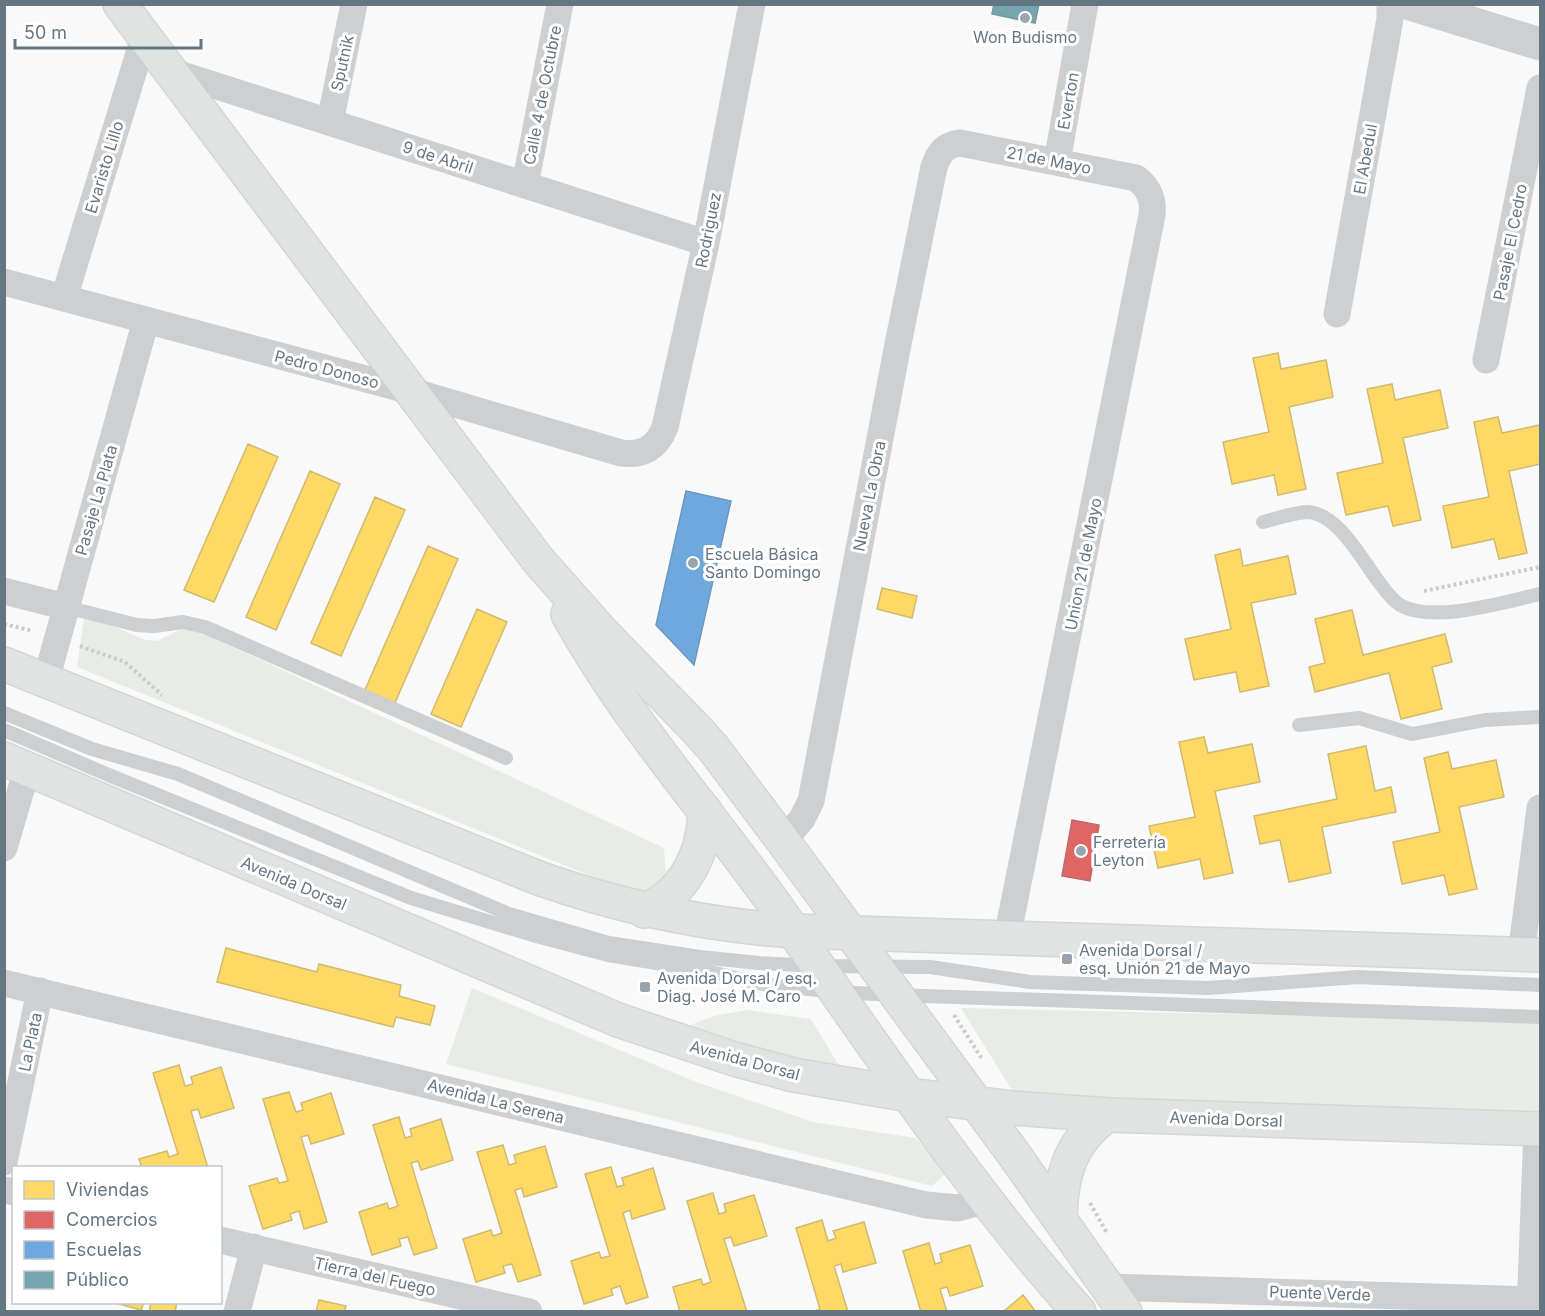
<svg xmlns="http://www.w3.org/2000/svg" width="1545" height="1316" viewBox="0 0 1545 1316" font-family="Inter,sans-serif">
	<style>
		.green { fill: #e8ebe6 }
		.homes { fill: #ffd966; stroke: #d1bb6f; stroke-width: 1.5 }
		.shops { fill: #e06666; stroke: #bb6b6f; stroke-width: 1.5 }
		.schools { fill: #6fa8dc; stroke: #6c99c1; stroke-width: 1.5 }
		.public { fill: #76a5af; stroke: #7197a2; stroke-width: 1.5 }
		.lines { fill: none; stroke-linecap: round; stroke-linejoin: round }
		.secondary-casing { stroke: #d5d6d7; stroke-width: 36 }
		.primary-casing { stroke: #d5d6d7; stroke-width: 36 }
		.path { stroke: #cbcccd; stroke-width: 4; stroke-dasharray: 3 3; stroke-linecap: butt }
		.service { stroke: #cecfd0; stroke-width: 14 }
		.minor { stroke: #cecfd0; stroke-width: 27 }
		.tertiary { stroke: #cecfd0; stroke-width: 33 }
		.secondary { stroke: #e1e2e2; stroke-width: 33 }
		.primary { stroke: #e1e2e2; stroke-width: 33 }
		.poi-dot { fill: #99a4ac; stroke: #fff; stroke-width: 2 }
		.labels { text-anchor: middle; stroke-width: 6; stroke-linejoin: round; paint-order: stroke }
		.poi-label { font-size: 16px; fill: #657683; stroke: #fff; text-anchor: start }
		.street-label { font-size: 16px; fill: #657683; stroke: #fff }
	</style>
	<rect width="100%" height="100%" fill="#f9f9f9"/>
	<path class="green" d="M95 618 145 640 157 641 188 626 664 848 666 879 640 896 77 667 84 619Z
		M472 988 696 1082 813 1122 915 1138 948 1171 932 1186 446 1064Z
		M961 1008 1540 1021V1114L1015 1095Z
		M746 1010 811 1019 841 1069 764 1053 685 1027 714 1016Z"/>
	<path class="homes" d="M1278 353 1281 369 1326 360 1333 397 1289 407 1306 489 1278 495 1274 475 1232 484 1223 442 1269 432 1253 358Z
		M1392 384 1395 400 1440 390 1448 428 1403 438 1421 520 1393 526 1388 506 1346 515 1337 473 1383 463 1367 389Z
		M1498 417 1502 433 1540 425V464L1509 471 1527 553 1499 559 1494 539 1452 548 1443 506 1489 497 1474 422Z
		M248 444 278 457 214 602 184 590Z
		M310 471 340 484 276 630 246 617Z
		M375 497 405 510 341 656 311 643Z
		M428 546 458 559 394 705 364 692Z
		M1240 549 1243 566 1288 556 1296 594 1251 603 1269 686 1240 692 1236 672 1194 680 1185 639 1231 629 1215 555Z
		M882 588 917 596 912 618 877 609Z
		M477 609 507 622 461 727 431 714Z
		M1352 610 1363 655 1445 634 1452 662 1432 667 1442 709 1401 719 1389 673 1315 692 1309 667 1325 663 1315 619Z
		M1204 737 1208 753 1252 744 1260 782 1215 791 1233 873 1204 879 1200 859 1158 868 1149 826 1195 817 1179 742Z
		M1366 746 1375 791 1391 787 1396 812 1322 827 1331 873 1289 882 1280 840 1260 844 1254 816 1337 799 1328 754Z
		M1448 752 1452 769 1496 760 1504 797 1459 807 1477 889 1449 895 1444 875 1402 884 1393 842 1440 832 1424 758Z
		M226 948 317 972 319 964 401 985 399 996 435 1006 430 1025 396 1017 393 1027 217 982Z
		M179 1065 185 1086 193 1084 191 1077 221 1067 234 1108 201 1118 198 1109 191 1111 208 1168H142L139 1159 167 1151 169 1157 178 1154 153 1073Z
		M289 1092 296 1112 303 1110 301 1103 331 1093 344 1134 311 1144 308 1135 301 1137 327 1222 304 1229 299 1211 290 1214 292 1220 263 1229 249 1186 277 1178 279 1183 288 1181 263 1099Z
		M399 1117 405 1138 412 1136 410 1129 441 1119 453 1160 421 1170 418 1161 411 1163 437 1248 414 1255 408 1237 399 1239 401 1246 372 1255 359 1212 387 1203 389 1209 398 1206 373 1125Z
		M503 1145 509 1165 516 1163 514 1155 545 1146 557 1187 524 1197 522 1188 515 1190 541 1275 518 1282 512 1264 503 1266 505 1273 476 1282 463 1239 491 1230 493 1236 502 1233 477 1152Z
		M611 1167 617 1187 624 1185 622 1178 653 1168 665 1209 632 1219 630 1210 623 1213 648 1297 626 1304 620 1286 611 1289 613 1295 584 1304 571 1261 599 1252 601 1258 610 1256 585 1174Z
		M713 1193 719 1214 726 1212 724 1204 754 1195 767 1236 734 1246 731 1237 724 1239 747 1312H680L673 1287 701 1279 703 1285 711 1282 687 1201Z
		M822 1220 828 1241 836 1238 833 1231 864 1222 876 1263 843 1272 841 1264 834 1266 848 1312H813L820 1309 796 1228Z
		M929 1243 935 1264 942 1262 940 1254 970 1245 983 1286 950 1296 947 1287 940 1289 947 1312H921L903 1251Z
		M1023 1295 1036 1312H1003Z
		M319 1300 346 1306 344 1312H316Z
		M112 1302H144L141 1310Z
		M148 1302H177L175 1312H149L151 1303Z"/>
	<path class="shops" d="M1072 820 1099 825 1090 881 1062 876Z"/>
	<path class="schools" d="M686 491 731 501 694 665 656 625Z"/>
	<path class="public" d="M994 4H1039L1035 23 992 14Z"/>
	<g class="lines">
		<g class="secondary-casing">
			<path id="secondary" d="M120 4 538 560 600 630 698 731 714 749 783 841 1013 1153 1125 1312
				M568 614C624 716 702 804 770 898 870 1038 964 1184 1079 1312"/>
		</g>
		<g class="primary-casing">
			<path id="primary" d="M4 664 541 879C624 908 706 925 793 931L1540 955
				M4 759 618 1020 734 1059 794 1075 909 1095 1013 1108 1108 1115 1540 1129
				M644 911C685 893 704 854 705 811
				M1060 1219C1061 1174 1070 1141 1108 1115"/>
		</g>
		<path class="path" d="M1424 591 1540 567
			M4 624 33 631
			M80 646 125 662 162 695
			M954 1015 982 1059
			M1090 1203 1107 1233"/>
		<path class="service" d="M1263 522C1275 519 1296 512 1308 512 1337 514 1360 556 1376 578 1383 587 1390 599 1400 605 1433 624 1504 602 1540 594
			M66 607 137 625 154 626 183 622 205 627 506 758
			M4 713 92 749 178 774 509 914 609 943 700 957 759 963 818 966 930 967 1030 982 1208 988 1358 977 1540 985
			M1299 725 1359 718 1412 734 1485 720 1540 717
			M4 730 111 776 411 898 536 936 608 955 711 972 762 984 836 992 896 995 1540 1017"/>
		<path class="minor" d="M170 71 706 243
			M330 122 354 4
			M1057 162 1085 4
			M525 185 560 4
			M4 282 411 391 621 453C642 456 657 448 665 427L706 243 752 4
			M64 298 144 37
			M1337 314 1390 19V4
			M1486 360 1540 88
			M4 591 66 607
			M46 680 146 320
			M783 841 802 819 811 801 898 344 934 167C939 153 944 145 960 143L1136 178C1149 188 1154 199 1152 215L1007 938
			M4 848 27 769
			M1521 955 1540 808
			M4 983 926 1205 958 1208 987 1200
			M4 1162 40 991
			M4 1190 14 1192
			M220 1240 529 1312
			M1109 1287 1531 1300
			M237 1312 254 1247
			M1530 1312 1537 1129"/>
		<path class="tertiary" d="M1410 4 1540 44"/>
		<use href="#secondary" class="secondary"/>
		<use href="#primary" class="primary"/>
	</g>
	<g class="poi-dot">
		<circle cx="1025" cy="18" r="6"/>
		<circle cx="693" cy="563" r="6"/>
		<circle cx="1081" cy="851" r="6"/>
		<rect x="1061" y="953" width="12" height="12" rx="3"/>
		<rect x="639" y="981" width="12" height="12" rx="3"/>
	</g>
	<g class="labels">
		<g class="poi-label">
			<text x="1025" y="43" text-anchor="middle">Won Budismo</text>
			<text x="705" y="560">Escuela Básica<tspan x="705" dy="18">Santo Domingo</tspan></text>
			<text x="1093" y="848">Ferretería<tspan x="1093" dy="18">Leyton</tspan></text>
			<text x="1079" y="956">Avenida Dorsal /<tspan x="1079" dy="18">esq. Unión 21 de Mayo</tspan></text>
			<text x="657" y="984">Avenida Dorsal / esq.<tspan x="657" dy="18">Diag. José M. Caro</tspan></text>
		</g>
		<g class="street-label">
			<text transform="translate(342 63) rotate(-78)" y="6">Sputnik</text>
			<text transform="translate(542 95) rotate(-79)" y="6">Calle 4 de Octubre</text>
			<text transform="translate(1068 101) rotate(-80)" y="6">Everton</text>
			<text transform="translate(438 157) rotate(18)" y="6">9 de Abril</text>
			<text transform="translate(1365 159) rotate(-80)" y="6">El Abedul</text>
			<text transform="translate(1049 160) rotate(11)" y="6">21 de Mayo</text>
			<text transform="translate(104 167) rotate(-73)" y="6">Evaristo Lillo</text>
			<text transform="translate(708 230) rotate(-79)" y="6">Rodriguez</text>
			<text transform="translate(1510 242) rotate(-79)" y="6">Pasaje El Cedro</text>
			<text transform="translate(327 369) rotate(15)" y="6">Pedro Donoso</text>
			<text transform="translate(869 496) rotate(-79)" y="6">Nueva La Obra</text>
			<text transform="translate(96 500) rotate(-74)" y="6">Pasaje La Plata</text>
			<text transform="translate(1083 564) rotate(-79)" y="6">Union 21 de Mayo</text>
			<text transform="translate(294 883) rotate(23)" y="6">Avenida Dorsal</text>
			<text transform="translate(30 1042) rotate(-78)" y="6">La Plata</text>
			<text transform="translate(745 1060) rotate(15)" y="6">Avenida Dorsal</text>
			<text transform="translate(496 1101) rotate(14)" y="6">Avenida La Serena</text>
			<text transform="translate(1226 1119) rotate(2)" y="6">Avenida Dorsal</text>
			<text transform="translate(375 1276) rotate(13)" y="6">Tierra del Fuego</text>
			<text transform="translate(1320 1293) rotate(2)" y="6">Puente Verde</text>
		</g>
	</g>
	<rect width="1545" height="1316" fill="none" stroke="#657683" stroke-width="12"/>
	<rect x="12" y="1166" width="210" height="138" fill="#ffffff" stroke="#c1c8cd" stroke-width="1.5"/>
	<rect x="24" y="1181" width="30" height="18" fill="#ffd966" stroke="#c1c8cd" stroke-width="1.5"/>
	<text x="66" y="1196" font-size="18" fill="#657683">Viviendas</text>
	<rect x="24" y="1211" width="30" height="18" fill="#e06666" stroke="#c1c8cd" stroke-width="1.5"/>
	<text x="66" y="1226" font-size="18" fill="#657683">Comercios</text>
	<rect x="24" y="1241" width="30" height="18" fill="#6fa8dc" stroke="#c1c8cd" stroke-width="1.5"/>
	<text x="66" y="1256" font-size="18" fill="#657683">Escuelas</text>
	<rect x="24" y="1271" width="30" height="18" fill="#76a5af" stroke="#c1c8cd" stroke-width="1.5"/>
	<text x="66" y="1286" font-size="18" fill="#657683">Público</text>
	<path d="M15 39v9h186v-9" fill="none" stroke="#657683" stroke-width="3"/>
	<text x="24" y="39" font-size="18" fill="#657683" stroke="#ffffff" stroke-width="4.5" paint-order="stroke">50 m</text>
</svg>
